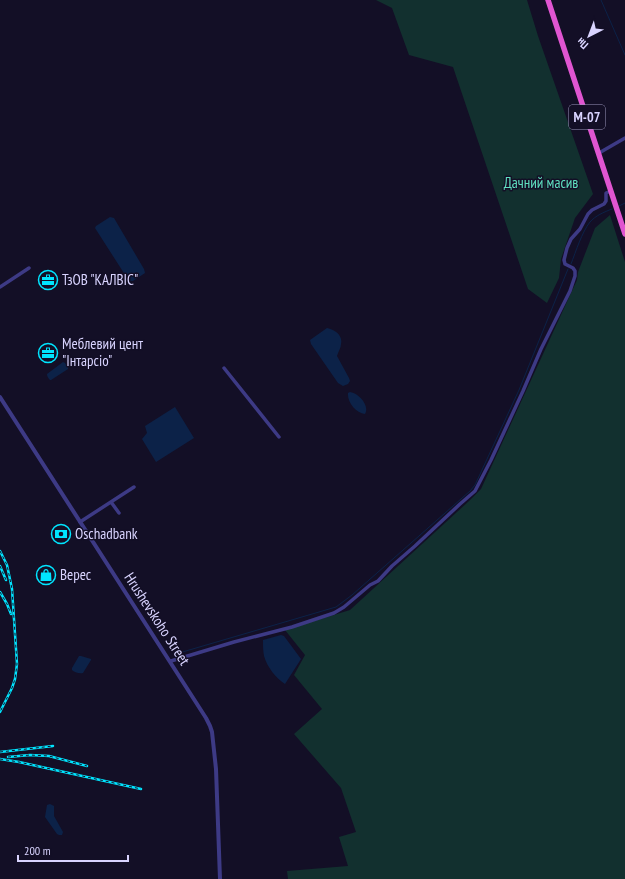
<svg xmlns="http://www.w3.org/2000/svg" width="625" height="879" viewBox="0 0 625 879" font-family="'PT Sans Narrow',sans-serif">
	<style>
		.green { fill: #12302f }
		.water { fill: #0c2248 }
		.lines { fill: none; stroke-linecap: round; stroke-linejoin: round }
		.stream { stroke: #0c2248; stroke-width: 1 }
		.minor { stroke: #3d3a85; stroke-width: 3.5 }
		.tertiary { stroke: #3d3a85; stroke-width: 4 }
		.trunk { stroke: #e055d1; stroke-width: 5.5 }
		.rail-casing { stroke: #00e5ff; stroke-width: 2.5 }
		.rail { stroke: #130f26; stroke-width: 1; stroke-dasharray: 3; stroke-linecap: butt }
		.labels { text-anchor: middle; stroke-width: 3; stroke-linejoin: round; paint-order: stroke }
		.shield { fill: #130f26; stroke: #9e99be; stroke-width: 1 }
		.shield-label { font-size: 14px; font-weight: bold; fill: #d9d4ff }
		.park-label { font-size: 15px; fill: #5fe0c0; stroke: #130f26 }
		.poi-label { font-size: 15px; fill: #d9d4ff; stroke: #130f26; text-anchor: start }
		.street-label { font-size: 15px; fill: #d9d4ff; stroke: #130f26 }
	</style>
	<rect width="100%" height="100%" fill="#130f26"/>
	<path class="green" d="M376 0H527L538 36 593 194 575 218 561 259 559 278 547 303 528 289 453 67 409 55 392 8Z
		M610 215 625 262V879H288L287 871 348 866 339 837 356 832 341 788 294 734 322 709 294 675 305 655 285 630 350 610 469 501 481 489 577 280 578 272 595 228Z"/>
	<path class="water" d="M110 217 114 218 144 269 145 273 133 281H129L95 228 96 226Z
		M327 328C335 330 343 335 341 344 341 348 338 352 337 356L349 378 350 381 348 384 343 386 338 383 311 344 310 340Z
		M63 362 65 363 68 367V369L51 380H50C48 378 47 376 47 374Z
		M350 392C359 393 370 406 365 414 356 413 347 402 348 393Z
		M175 407 194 438 156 462 142 439 147 433 145 426Z
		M281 635 284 636 301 659 285 684C276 678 267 667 264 656 263 651 263 645 263 640Z
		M79 656H81L91 659V660L83 673C79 674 74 672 72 670V668Z
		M50 804 54 806V816L63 832 62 835H59L57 834 45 817 47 805Z"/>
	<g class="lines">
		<path class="stream" d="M601 0 625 55
			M619 206 625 203
			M571 264C576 251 582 232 590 222 595 216 604 212 612 209
			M179 653 336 607 352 595 470 491 475 485 519 390 568 269"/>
		<path class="minor" d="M599 153 625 138
			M0 287 29 268
			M224 368 279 437
			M111 502 119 513
			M80 522 134 487
			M171 661 234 642 292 627 334 613 344 607 370 585 378 581 392 566 415 546 460 504 475 491 491 460 523 391 541 349 570 291 575 276V271L573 268 565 264 564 260 567 248 571 239 580 229 588 214 592 210 604 204 606 201V193L611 191"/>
		<path class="tertiary" d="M0 397 206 718 210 726 212 732 216 769 220 879"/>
		<path class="trunk" d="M548 0 625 234"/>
		<g class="rail-casing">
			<path id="rail" d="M0 551 7 565 12 589 17 664 15 679 12 688 0 712
				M0 566 6 580
				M0 592 7 604 11 614
				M0 752 53 746
				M8 757 30 755 49 756 87 766
				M0 759 19 762 141 789"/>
		</g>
		<use href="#rail" class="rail"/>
	</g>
	<defs>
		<g id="office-ring" transform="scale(1)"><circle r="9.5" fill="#130f26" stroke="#00e5ff" stroke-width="1.5"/><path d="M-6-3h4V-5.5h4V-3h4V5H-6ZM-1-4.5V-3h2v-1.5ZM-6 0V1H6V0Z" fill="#00e5ff"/></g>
		<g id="bank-ring" transform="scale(1)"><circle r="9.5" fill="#130f26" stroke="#00e5ff" stroke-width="1.5"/><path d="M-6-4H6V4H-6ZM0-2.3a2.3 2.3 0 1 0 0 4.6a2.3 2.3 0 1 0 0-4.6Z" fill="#00e5ff"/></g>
		<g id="shop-ring" transform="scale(1)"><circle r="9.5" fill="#130f26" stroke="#00e5ff" stroke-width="1.5"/><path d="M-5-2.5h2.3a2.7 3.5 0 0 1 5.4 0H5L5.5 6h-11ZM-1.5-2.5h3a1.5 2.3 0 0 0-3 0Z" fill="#00e5ff"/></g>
	</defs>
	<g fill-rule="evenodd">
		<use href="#office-ring" x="48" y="280"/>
		<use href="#office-ring" x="48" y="353"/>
		<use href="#bank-ring" x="61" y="534"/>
		<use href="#shop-ring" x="46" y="575"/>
	</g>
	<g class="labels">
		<rect class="shield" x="569" y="105" width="36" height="24" rx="3"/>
		<g class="shield-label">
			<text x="587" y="122">М-07</text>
		</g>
		<g class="park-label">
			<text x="541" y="188">Дачний масив</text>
		</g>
		<g class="poi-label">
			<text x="62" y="285">ТзОВ "КАЛВІС"</text>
			<text x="62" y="349">Меблевий цент<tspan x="62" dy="17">"Інтарсіо"</tspan></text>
			<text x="75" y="539">Oschadbank</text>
			<text x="60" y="580">Верес</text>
		</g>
		<g class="street-label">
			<text transform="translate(157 619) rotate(57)" y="5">Hrushevskoho Street</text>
		</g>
	</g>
	<g transform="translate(589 36) rotate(222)" stroke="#130f26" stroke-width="3" paint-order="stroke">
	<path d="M0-3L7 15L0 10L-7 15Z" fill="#d9d4ff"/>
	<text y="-6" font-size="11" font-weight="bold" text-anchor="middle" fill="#d9d4ff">Пн</text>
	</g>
	<path d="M18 855v6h110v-6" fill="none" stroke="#d9d4ff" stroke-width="2"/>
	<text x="24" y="855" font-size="12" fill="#d9d4ff" stroke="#130f26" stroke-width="3" paint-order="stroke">200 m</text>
</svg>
